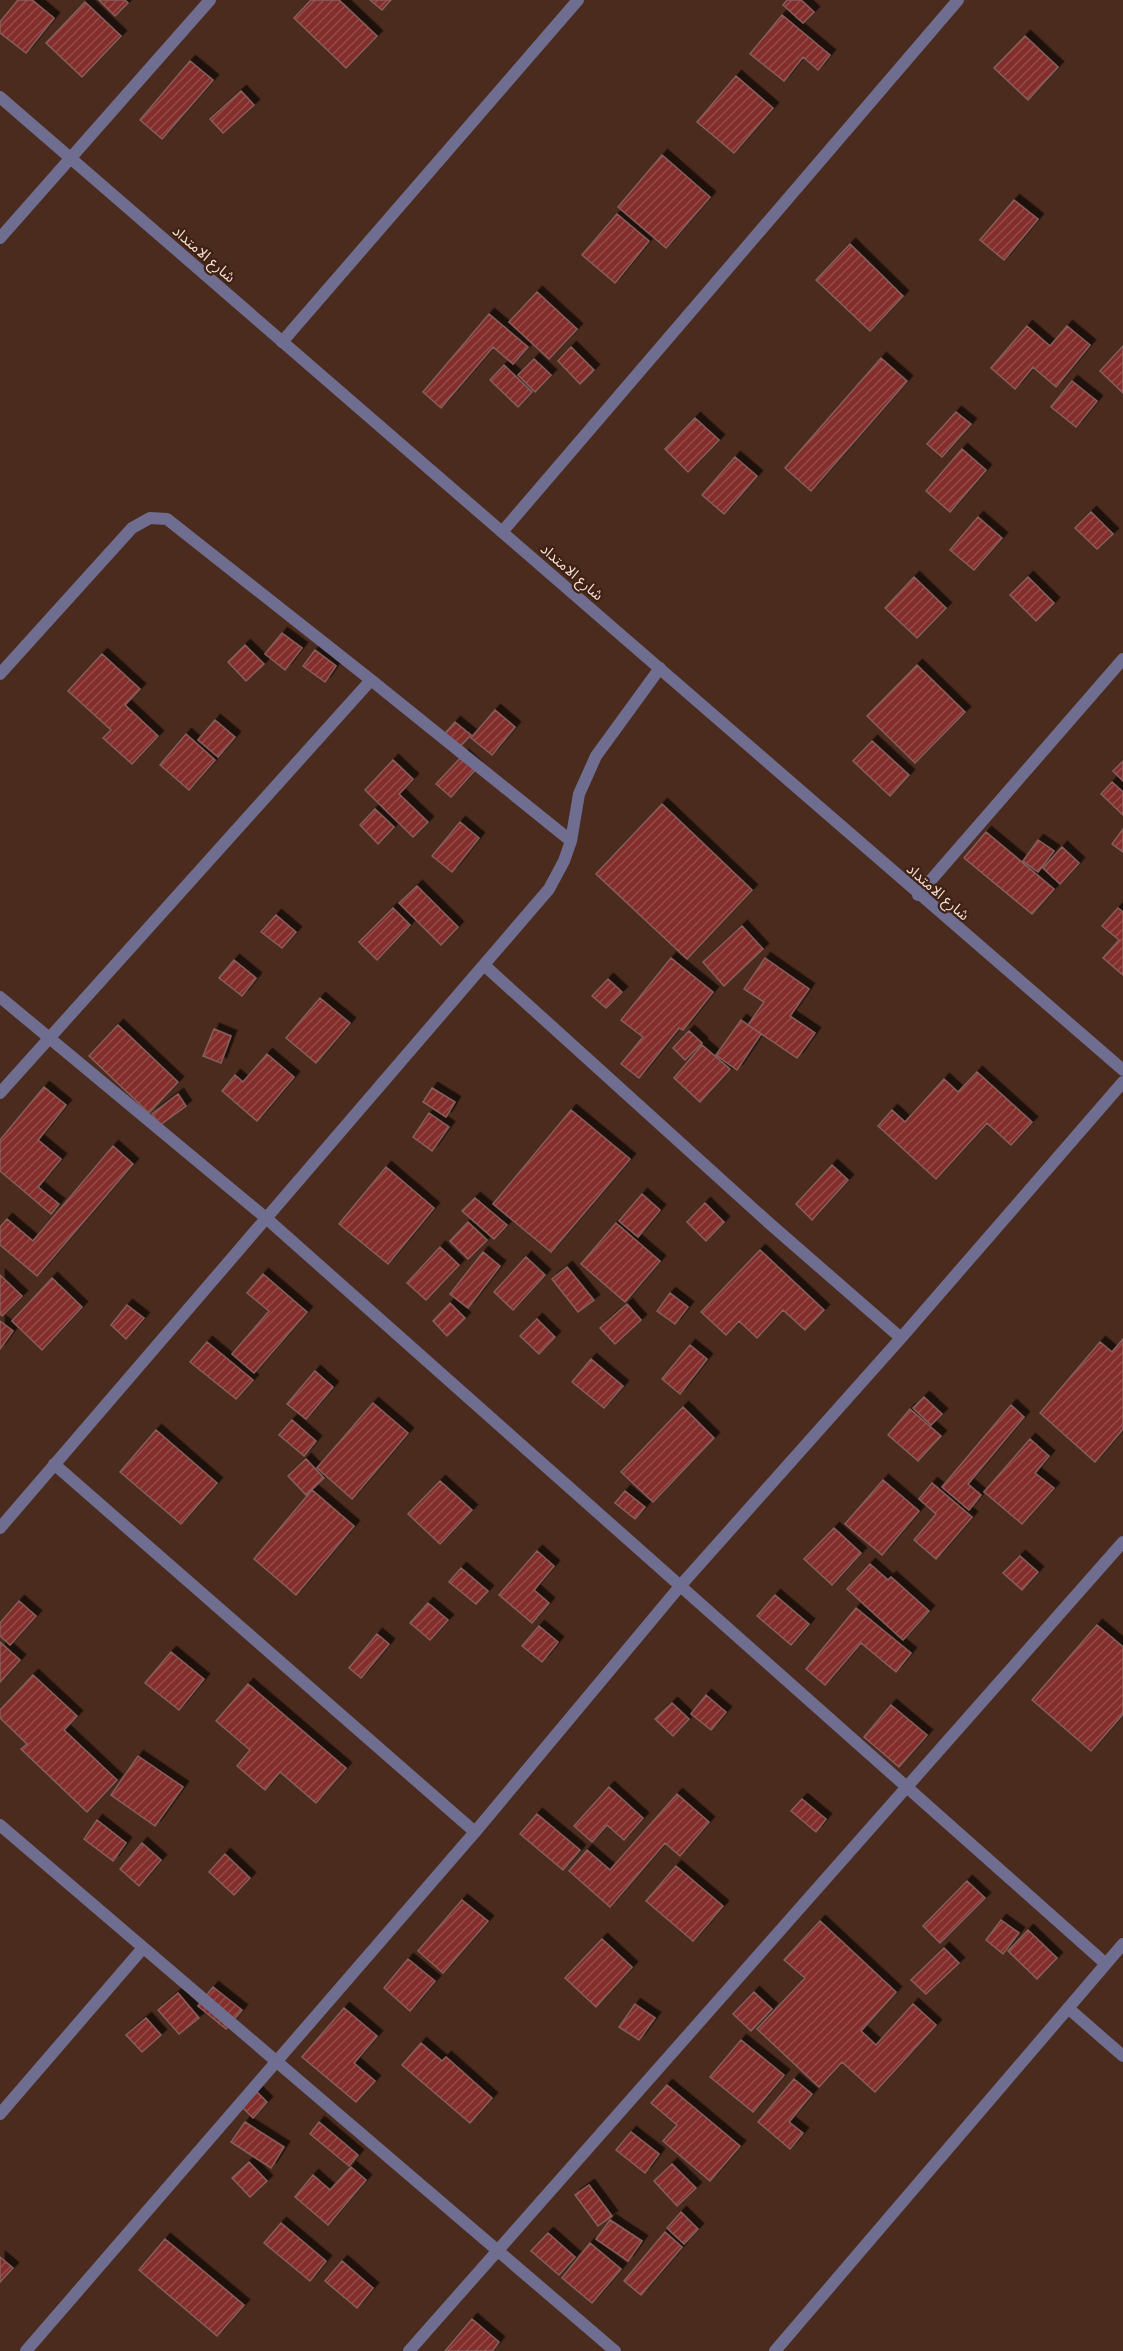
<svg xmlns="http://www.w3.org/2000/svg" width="1123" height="2351" viewBox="0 0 1123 2351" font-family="'Nunito Sans','Noto Sans Arabic',sans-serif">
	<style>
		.building { fill: url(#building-hatch); stroke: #865f5c; stroke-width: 1.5; filter: url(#shadow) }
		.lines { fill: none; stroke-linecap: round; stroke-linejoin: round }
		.minor { stroke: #6f6e91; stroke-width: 12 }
		.tertiary { stroke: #6f6e91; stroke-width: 12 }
		.labels { text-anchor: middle; stroke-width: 4.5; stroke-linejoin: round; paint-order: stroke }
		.street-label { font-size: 15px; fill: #f2ddd4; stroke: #3f2113 }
	</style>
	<defs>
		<pattern id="building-hatch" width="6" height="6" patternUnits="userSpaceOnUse" patternTransform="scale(1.5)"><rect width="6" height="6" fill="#832e2c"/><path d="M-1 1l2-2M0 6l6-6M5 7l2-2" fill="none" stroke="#954c4a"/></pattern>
		<filter id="shadow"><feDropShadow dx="5.5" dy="-5.5" stdDeviation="0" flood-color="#0009"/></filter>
	</defs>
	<rect width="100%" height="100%" fill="#4a2b1d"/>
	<path class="building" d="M18 0H32L54 18 26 53 0 33V22Z
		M99 0H125L128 3 115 16Z
		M311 0H339L377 36 346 68 294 18Z
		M370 0H391L382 10Z
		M787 0H801L814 12 803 23 783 5Z
		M85 2 121 36 82 77 46 43Z
		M782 15 830 55 818 70 803 57 784 81 750 54Z
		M1025 36 1058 67 1028 100 994 68Z
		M190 61 213 80 162 139 140 120Z
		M736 76 773 108 734 153 697 122Z
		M241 91 254 105 223 133 210 119Z
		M662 155 710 197 666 248 618 207Z
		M1014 200 1038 219 1004 260 980 240Z
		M617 214 649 241 615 283 582 255Z
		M850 244 903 296 870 331 816 280Z
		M537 292 577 329 549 359 509 322Z
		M489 314 528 347 513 364 493 347 441 408 423 392Z
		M1027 326 1050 346 1067 326 1090 345 1056 387 1033 367 1015 389 991 368Z
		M1123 346V393L1100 371Z
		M571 347 594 370 580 384 558 361Z
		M881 358 907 381 811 491 785 468Z
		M534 359 551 375 535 392 518 375Z
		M504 365 532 392 518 407 490 380Z
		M1072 381 1097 401 1076 427 1051 407Z
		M956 412 971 424 942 457 927 444Z
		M695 418 719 440 688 472 665 449Z
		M962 449 986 470 950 512 926 491Z
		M735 457 757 476 724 514 702 495Z
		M1091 512 1113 534 1097 549 1075 528Z
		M978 517 1002 538 974 570 950 550Z
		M914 577 946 608 917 638 885 608Z
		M1028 577 1054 603 1036 621 1010 595Z
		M282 633 302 648 285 670 265 654Z
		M245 645 264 664 246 681 228 662Z
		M315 650 336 666 325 682 303 666Z
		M102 654 140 689 125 705 158 736 132 764 103 738 111 730 68 691Z
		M917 665 965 712 915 763 867 716Z
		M495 710 515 727 492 755 471 738Z
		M215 720 235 737 218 757 198 740Z
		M455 722 471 735 455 752 440 739Z
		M186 734 215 760 189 790 160 765Z
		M872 741 909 775 890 796 853 761Z
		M463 755 477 768 451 797 436 784Z
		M393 760 413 779 399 794 428 822 413 837 365 790Z
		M1123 761V781L1113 771Z
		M1112 782 1123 792V815L1101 794Z
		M662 804 752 890 687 959 596 874Z
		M375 809 394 827 378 844 360 825Z
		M460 822 479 838 452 872 432 856Z
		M1123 829V852L1112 844Z
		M986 832 1054 889 1032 914 964 858Z
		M1038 840 1054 851 1038 872 1023 861Z
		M1062 847 1079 863 1060 884 1043 868Z
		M417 886 458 927 441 945 399 903Z
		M393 908 410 925 377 960 359 942Z
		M1118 908 1123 912V975L1103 958 1119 940 1102 926Z
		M276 915 296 932 282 948 261 932Z
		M742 926 763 949 724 986 703 962Z
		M671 958 713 992 683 1030 679 1028 639 1078 621 1064 643 1037 621 1020Z
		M765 958 809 989 790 1016 815 1033 797 1058 748 1025 764 1002 744 989Z
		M234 960 256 978 242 996 219 978Z
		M608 979 622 992 606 1008 592 996Z
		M320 998 350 1023 316 1063 286 1038Z
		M741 1020 761 1034 737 1070 716 1055Z
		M118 1025 178 1082 149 1113 89 1056Z
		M214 1029 231 1036 221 1063 203 1056Z
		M689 1031 702 1043 685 1060 673 1048Z
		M702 1045 730 1069 700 1102 674 1078Z
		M267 1054 294 1077 257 1121 222 1091 235 1075 243 1082Z
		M977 1072 1032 1122 1011 1145 987 1123 936 1179 878 1126 892 1110 905 1122 944 1079 958 1092Z
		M44 1087 66 1105 38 1140 61 1159 38 1187 59 1204 51 1214 0 1171V1140Z
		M432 1088 455 1102 446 1117 423 1102Z
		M178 1094 186 1106 160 1125 152 1114Z
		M571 1110 630 1159 551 1252 493 1204Z
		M429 1113 449 1127 432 1151 413 1137Z
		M113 1146 133 1164 37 1276 0 1245V1227L7 1219 33 1241Z
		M832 1165 848 1180 812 1220 796 1204Z
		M386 1167 434 1208 388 1264 339 1224Z
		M642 1194 660 1210 638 1237 619 1221Z
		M475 1198 507 1225 494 1239 462 1211Z
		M705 1203 724 1222 706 1241 687 1222Z
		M468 1222 487 1240 468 1259 450 1241Z
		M616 1223 660 1261 625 1302 581 1264Z
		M440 1247 459 1265 426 1300 407 1283Z
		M760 1250 824 1310 805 1330 783 1310 757 1338 739 1321 726 1335 701 1312Z
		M483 1252 500 1266 468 1308 450 1294Z
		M526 1257 545 1275 513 1310 494 1292Z
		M567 1267 594 1300 578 1312 552 1279Z
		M263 1274 307 1312 254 1373 232 1354 269 1311 247 1293Z
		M0 1275 22 1296 2 1316 0 1314Z
		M52 1278 82 1307 42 1350 12 1321Z
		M670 1293 688 1307 675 1324 657 1311Z
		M450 1303 465 1318 447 1336 433 1321Z
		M627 1304 641 1320 615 1344 600 1328Z
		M127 1305 144 1318 126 1339 111 1325Z
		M537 1319 555 1337 539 1354 520 1336Z
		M0 1321 13 1331 0 1349Z
		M1123 1339V1429L1095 1462 1040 1413 1100 1342 1112 1352Z
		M207 1342 253 1380 236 1399 190 1362Z
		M690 1345 707 1359 680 1394 662 1379Z
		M591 1359 623 1386 604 1408 572 1382Z
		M315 1371 333 1387 306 1419 287 1404Z
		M924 1397 942 1414 931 1425 913 1408Z
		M373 1403 408 1433 352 1499 317 1468Z
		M1011 1405 1024 1417 968 1484 981 1495 969 1510 942 1487Z
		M683 1407 714 1438 653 1502 621 1472Z
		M910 1409 941 1436 918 1461 888 1435Z
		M292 1420 316 1441 304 1456 279 1435Z
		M156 1430 217 1483 181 1524 120 1472Z
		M1030 1439 1049 1456 1035 1473 1054 1488 1022 1524 984 1492Z
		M306 1459 324 1478 306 1495 288 1476Z
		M883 1480 919 1511 882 1555 845 1524Z
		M440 1481 472 1510 440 1544 408 1514Z
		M932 1483 972 1517 936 1559 914 1540 936 1514 919 1499Z
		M312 1490 354 1526 296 1595 254 1559Z
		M625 1491 645 1507 635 1519 615 1503Z
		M834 1528 861 1553 832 1585 804 1559Z
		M537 1551 554 1566 534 1590 549 1603 532 1623 499 1595Z
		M1020 1556 1038 1572 1022 1590 1003 1573Z
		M870 1564 888 1580 891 1577 929 1611 903 1640 847 1589Z
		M461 1568 488 1591 476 1604 449 1582Z
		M775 1595 809 1624 791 1645 757 1616Z
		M19 1601 36 1616 10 1645 0 1636V1623Z
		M428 1603 448 1620 430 1640 410 1623Z
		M856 1608 911 1653 896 1672 861 1643 825 1685 806 1669Z
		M1097 1625 1123 1647V1714L1091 1751 1032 1700Z
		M539 1626 558 1642 542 1662 522 1646Z
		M377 1634 389 1644 361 1678 349 1668Z
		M0 1642 20 1660 0 1682Z
		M171 1652 204 1679 179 1710 145 1683Z
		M33 1675 77 1716 64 1730 117 1780 87 1812 21 1749 27 1744 0 1718V1710Z
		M248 1684 346 1768 316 1803 280 1772 265 1790 237 1766 250 1750 216 1721Z
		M706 1695 726 1712 711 1730 691 1714Z
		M672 1703 689 1719 673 1736 655 1719Z
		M891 1705 927 1735 899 1767 864 1737Z
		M138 1756 183 1787 155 1826 111 1795Z
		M609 1787 643 1818 624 1840 607 1825 592 1842 574 1826Z
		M677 1794 709 1822 680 1856 665 1843 610 1907 569 1871 587 1850 610 1870Z
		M802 1799 826 1819 816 1832 791 1811Z
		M537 1814 580 1850 563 1870 520 1834Z
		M97 1820 126 1843 113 1861 84 1839Z
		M142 1843 161 1860 139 1886 120 1869Z
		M225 1854 250 1878 234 1895 209 1872Z
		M676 1866 723 1906 693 1941 646 1901Z
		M967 1881 985 1898 940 1943 923 1926Z
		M462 1900 488 1921 443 1973 418 1951Z
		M1001 1920 1019 1933 1003 1954 986 1940Z
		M820 1921 896 1992 861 2031 876 2045 913 2004 936 2025 875 2092 842 2062 819 2087 757 2029 805 1978 784 1960Z
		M1028 1930 1057 1958 1037 1979 1008 1951Z
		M602 1939 632 1967 596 2007 565 1978Z
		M944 1948 959 1963 926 1994 911 1980Z
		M408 1959 435 1981 410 2011 384 1988Z
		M213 1987 242 2010 226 2029 198 2006Z
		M754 1992 772 2009 751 2031 733 2014Z
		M178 1993 199 2018 179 2034 158 2010Z
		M635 2004 655 2018 639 2040 619 2027Z
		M344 2008 377 2036 354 2063 375 2081 356 2102 302 2057Z
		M146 2018 161 2035 142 2052 126 2035Z
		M741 2040 784 2075 753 2112 710 2077Z
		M421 2043 442 2061 446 2057 492 2098 470 2123 402 2065Z
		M794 2079 812 2094 789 2122 803 2133 790 2149 758 2122Z
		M667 2085 740 2146 710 2181 663 2141 677 2125 651 2103Z
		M251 2086 267 2102 253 2118 237 2102Z
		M245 2122 284 2147 271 2168 231 2142Z
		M319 2122 358 2155 349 2166 310 2134Z
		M631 2132 659 2154 645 2173 616 2150Z
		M249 2162 267 2181 250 2197 232 2178Z
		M672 2164 696 2188 677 2206 654 2181Z
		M351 2167 366 2180 328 2225 295 2197 313 2175 330 2190Z
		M589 2185 612 2216 598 2226 575 2195Z
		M681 2212 698 2229 684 2244 667 2228Z
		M610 2220 642 2241 628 2261 596 2239Z
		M281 2223 326 2261 310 2281 264 2243Z
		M665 2232 682 2247 641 2295 624 2281Z
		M548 2233 575 2257 559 2275 531 2251Z
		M165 2239 244 2305 217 2336 139 2270Z
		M590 2243 621 2269 592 2303 562 2278Z
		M0 2257 13 2268 0 2282Z
		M342 2261 373 2288 357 2308 325 2281Z
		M472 2319 499 2342 492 2351H445Z"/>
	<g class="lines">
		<path class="minor" d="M0 238 210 0
			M282 342 578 0
			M502 532 958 0
			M0 674 132 528 150 518 167 519 371 680 571 841
			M918 895 1123 659
			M484 965 769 1223 901 1338
			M0 997 266 1218 1106 1964
			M0 1093 371 680
			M54 1464 475 1832
			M0 1528 549 889 564 861 571 841 579 794 596 756 660 668
			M0 1825 615 2351
			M1068 2008 1123 2056
			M0 2114 143 1948
			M26 2351 475 1832 681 1585 901 1338 1123 1082
			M409 2351 1123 1542
			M775 2351 1123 1944"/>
		<path class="tertiary" d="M0 97 1123 1070"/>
	</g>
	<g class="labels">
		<g class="street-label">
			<text transform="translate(204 254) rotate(41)" y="5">شارع الامتداد</text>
			<text transform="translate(572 572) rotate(41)" y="5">شارع الامتداد</text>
			<text transform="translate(938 892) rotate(41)" y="5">شارع الامتداد</text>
		</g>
	</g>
</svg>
